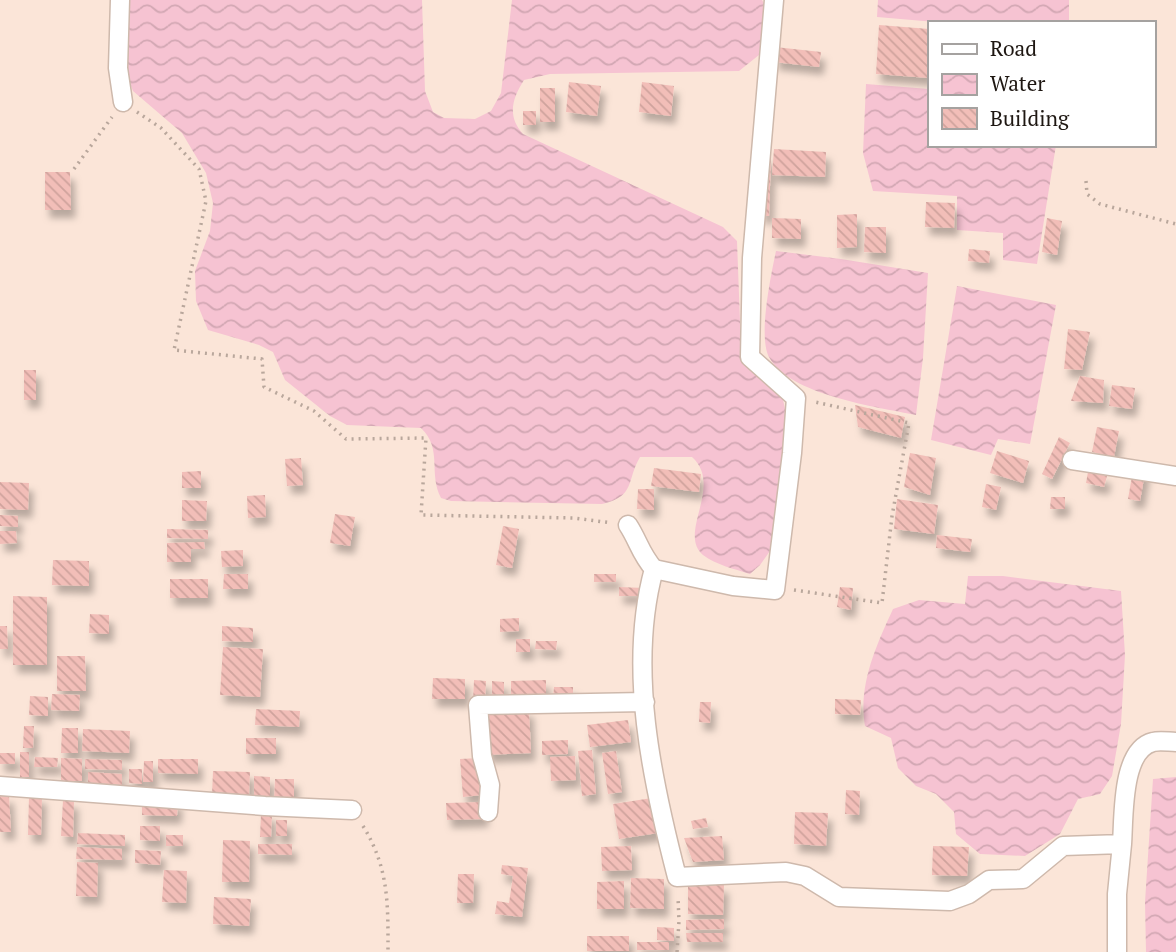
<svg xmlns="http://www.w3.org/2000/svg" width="1176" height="952" viewBox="0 0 1176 952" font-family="'PT Serif',serif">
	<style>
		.water { fill: url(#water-waves) }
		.building { fill: url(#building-back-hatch); filter: url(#shadow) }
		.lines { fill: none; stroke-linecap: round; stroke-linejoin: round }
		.street-casing { stroke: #ceb9ac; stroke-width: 21 }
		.path { stroke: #b9a79c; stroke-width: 3.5; stroke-dasharray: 2 5; stroke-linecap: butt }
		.street { stroke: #fff; stroke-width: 18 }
	</style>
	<defs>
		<pattern id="water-waves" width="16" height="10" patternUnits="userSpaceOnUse" patternTransform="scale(1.75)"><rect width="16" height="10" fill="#f6c3d2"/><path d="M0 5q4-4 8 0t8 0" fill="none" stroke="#d2a7b3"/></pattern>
		<pattern id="building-back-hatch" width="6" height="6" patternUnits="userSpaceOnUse" patternTransform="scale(1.75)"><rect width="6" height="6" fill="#f2beb8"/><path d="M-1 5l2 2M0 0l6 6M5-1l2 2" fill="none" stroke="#cfa39d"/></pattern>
		<filter id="shadow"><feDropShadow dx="4.5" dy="8" stdDeviation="3.5" flood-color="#0004"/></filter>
	</defs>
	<rect width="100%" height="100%" fill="#fbe5d8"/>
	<path class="water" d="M127 0H422L425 91 433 112 444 118 475 119 491 111 501 93 512 0H762L766 7 759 55 739 71 550 74 524 80C512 99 507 116 523 134L723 227 737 241 741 348 752 370 782 395 787 418 770 551 760 565 750 574C735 569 716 565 703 555 677 533 724 486 692 457H640C626 481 636 496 602 504L451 501 441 498C428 473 443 449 421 428L347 425 330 416 285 380 273 352 259 345 208 330 196 301 195 271 210 231 213 203 206 173 182 133 133 91 126 74Z
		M878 0H1069V23H947L877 17Z
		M866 84 929 89V145H1056L1037 264 1003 260V233L957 230V196L873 191 863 153Z
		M776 251 841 259 928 273 923 358 916 415C877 407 789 395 769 357 758 336 771 275 776 251Z
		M957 286 1056 305 1030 444 998 439 991 455 931 440Z
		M968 576H1003L1121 591 1125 655 1121 724 1112 776 1100 794 1078 799 1060 834 1025 856 980 854 956 834 954 812 936 794 916 786 898 768 891 738 865 726C858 685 876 646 893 609L919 600 965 604Z
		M1176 777V952H1146L1145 902 1153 779Z"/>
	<path class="building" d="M879 25 929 29V78L876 74Z
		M775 47 821 52 819 67 774 62Z
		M569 82 601 86 597 116 566 112Z
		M642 82 674 86 671 116 639 112Z
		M540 88H555V122H540Z
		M523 111H536V125H523Z
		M774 149 826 152 825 177 772 175Z
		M762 157H771L769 216H760Z
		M45 172H70L71 210H45Z
		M926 202 955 203 954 228 925 227Z
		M857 214V247L837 248V215Z
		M772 218 801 219V239L772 238Z
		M1047 218 1062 221 1057 255 1042 252Z
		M865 227H886V253L864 252Z
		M969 249 990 251 989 263 968 261Z
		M1068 329 1090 332 1082 370 1064 369Z
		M24 370H36V400H24Z
		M1080 376 1104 380 1103 403 1071 401Z
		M1112 385 1135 388 1132 409 1109 406Z
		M855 405 905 417 901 438 858 427Z
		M1097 427 1119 431 1114 457 1092 452Z
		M1059 437 1070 443 1052 479 1042 474Z
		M997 451 1029 461 1023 483 990 473Z
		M910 453 936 458 930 495 904 487Z
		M301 458 303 485 287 486 285 459Z
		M1134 465 1146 467 1140 501 1128 499Z
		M654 468 701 474 699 492 651 486Z
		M201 471V488H182V472Z
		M1088 472 1107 476 1104 487 1086 483Z
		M0 482 29 483 28 510 0 509Z
		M986 484 1001 487 996 510 982 507Z
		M638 489H654V510L637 509Z
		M265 495 266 517 248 518 247 496Z
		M1051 497H1065V509H1050Z
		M897 499 938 505 934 534 894 529Z
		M182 500 207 501 206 521H182Z
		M335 514 355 517 350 546 330 543Z
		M0 515 18 516V527L0 526Z
		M503 526 519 529 512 568 496 565Z
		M167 529 208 530V539L167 538Z
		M0 531H16L17 543 0 544Z
		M937 535 972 539 970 552 936 548Z
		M204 542 205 549H191V562H167V543Z
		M243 550V566L222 567 221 551Z
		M53 560 89 561V586L52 585Z
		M224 574H248V589H223Z
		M594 574H616V582H594Z
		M170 579H208V598H170Z
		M619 587 644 588V596H619Z
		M840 587 853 588 851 610 837 607Z
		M13 596 47 597V665H13Z
		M90 614 109 615V634L89 633Z
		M519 618V631L500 632V619Z
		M0 626H7L8 649H0Z
		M222 626 253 628V642L222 641Z
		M516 639H530V652H516Z
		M536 641H557L556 650 535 649Z
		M223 647 263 649 260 697 220 695Z
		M57 656H85L86 691H57Z
		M433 678 465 679V699H432Z
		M474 680 486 681 485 700H473Z
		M546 680V698H511V681Z
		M492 681 504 682V700H492Z
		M554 687H573V698H553Z
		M52 694 80 695 79 711 51 710Z
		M30 696 48 697V716L29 715Z
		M835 699 861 700 860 715 835 714Z
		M700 702H711L710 723 699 722Z
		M256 709 300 711 299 727 255 725Z
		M529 709 531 753 486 755 484 711Z
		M628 720 631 742 590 747 587 725Z
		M24 726H34L33 748H23Z
		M62 728H78V753H61Z
		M83 729 130 731 129 753 82 751Z
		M246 738H276V754H246Z
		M568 740V754L542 755V741Z
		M592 750 596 794 582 796 578 751Z
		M616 751 622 792 608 794 602 753Z
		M20 752H29V777H20Z
		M0 753H15V764H0Z
		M575 756 576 780 551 781 550 757Z
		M35 757 58 758 57 767H34Z
		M61 758 82 759V781H61Z
		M479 758 482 795 463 797 460 759Z
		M85 759 122 760V770L85 769Z
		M158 759H198V774L158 773Z
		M144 761H153V782H143Z
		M129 769H142V784L129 783Z
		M213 771 250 772 249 795H212Z
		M88 772 122 774V785L88 783Z
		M254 776 270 777V801L254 800Z
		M275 779H294V802H274Z
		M846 790 860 791 859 815 845 814Z
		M9 795 11 832H0V796Z
		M29 796H42L41 835H28Z
		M652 798 658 833 619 839 613 804Z
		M63 800 74 801 73 837 61 836Z
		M142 800 178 801 177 816 142 815Z
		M484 802V819L447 820 446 803Z
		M795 812 828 813 826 846 794 844Z
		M261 813 272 814 271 837H260Z
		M706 818 708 827 693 829 691 821Z
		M276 820H287V836H276Z
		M140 826H160V841L140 840Z
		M78 833 125 835V846L77 844Z
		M166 835H183V846H166Z
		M722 836 724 860 693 862 684 838Z
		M223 840 250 841 249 882H222Z
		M258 844H292V855L258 854Z
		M631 846 632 870 602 871 601 847Z
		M933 846 969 847 967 876 932 875Z
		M77 847 122 849V860L76 859Z
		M135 850 161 851 160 865 135 863Z
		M77 862 98 863 97 897 76 896Z
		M502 865 528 868 522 917 495 914 497 901 509 903 513 876 501 874Z
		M164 870 187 871 186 903 162 902Z
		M458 874H474L473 903H457Z
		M631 878 664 879V909L630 908Z
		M624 881V909H597V882Z
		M688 884 724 885 723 915 688 914Z
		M214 897 251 899 249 926 213 924Z
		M724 919V929L686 930V920Z
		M657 927 674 928V941L657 940Z
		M686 933H723V942H687Z
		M587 936H629V951H587Z
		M637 942H669V950H637Z"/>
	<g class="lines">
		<g class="street-casing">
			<path id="street" d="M120 0 118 68 123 102
				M774 0 752 258 750 357 796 398 792 453 775 590 733 586 654 569C627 667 652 781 677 877L786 872 805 876 839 897 950 901 969 894 989 880 1023 879 1063 846 1122 844C1124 817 1121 750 1153 742 1160 740 1169 742 1176 742
				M1072 460 1176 476
				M628 525C638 540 641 555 654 569
				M0 786 265 806 352 810
				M488 812 490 785 482 756 478 705 645 702
				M1117 952V894L1122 844"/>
		</g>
		<path class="path" d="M137 112 161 128 199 169 206 201 174 350 262 359 264 387 314 411 346 439 426 438 421 515 574 518 612 523
			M74 169 112 117
			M1086 181 1087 194 1100 204 1176 224
			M794 590 882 603 892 516 909 423 815 402
			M363 826C389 868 388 904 388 952
			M677 952 679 921 678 897"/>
		<use href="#street" class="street"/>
	</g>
	<rect x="928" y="21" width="228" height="126" fill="#ffffff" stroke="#a5a2a0" stroke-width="2"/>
	<rect x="942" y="44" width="35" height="10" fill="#ffffff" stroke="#a5a2a0" stroke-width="2"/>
	<text x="990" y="56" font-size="21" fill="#1e1712">Road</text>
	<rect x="942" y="74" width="35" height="21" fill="url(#water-waves)" stroke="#a5a2a0" stroke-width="2"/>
	<text x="990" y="91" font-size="21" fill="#1e1712">Water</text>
	<rect x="942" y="108" width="35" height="21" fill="url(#building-back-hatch)" stroke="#a5a2a0" stroke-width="2"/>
	<text x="990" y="126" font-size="21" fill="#1e1712">Building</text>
</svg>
